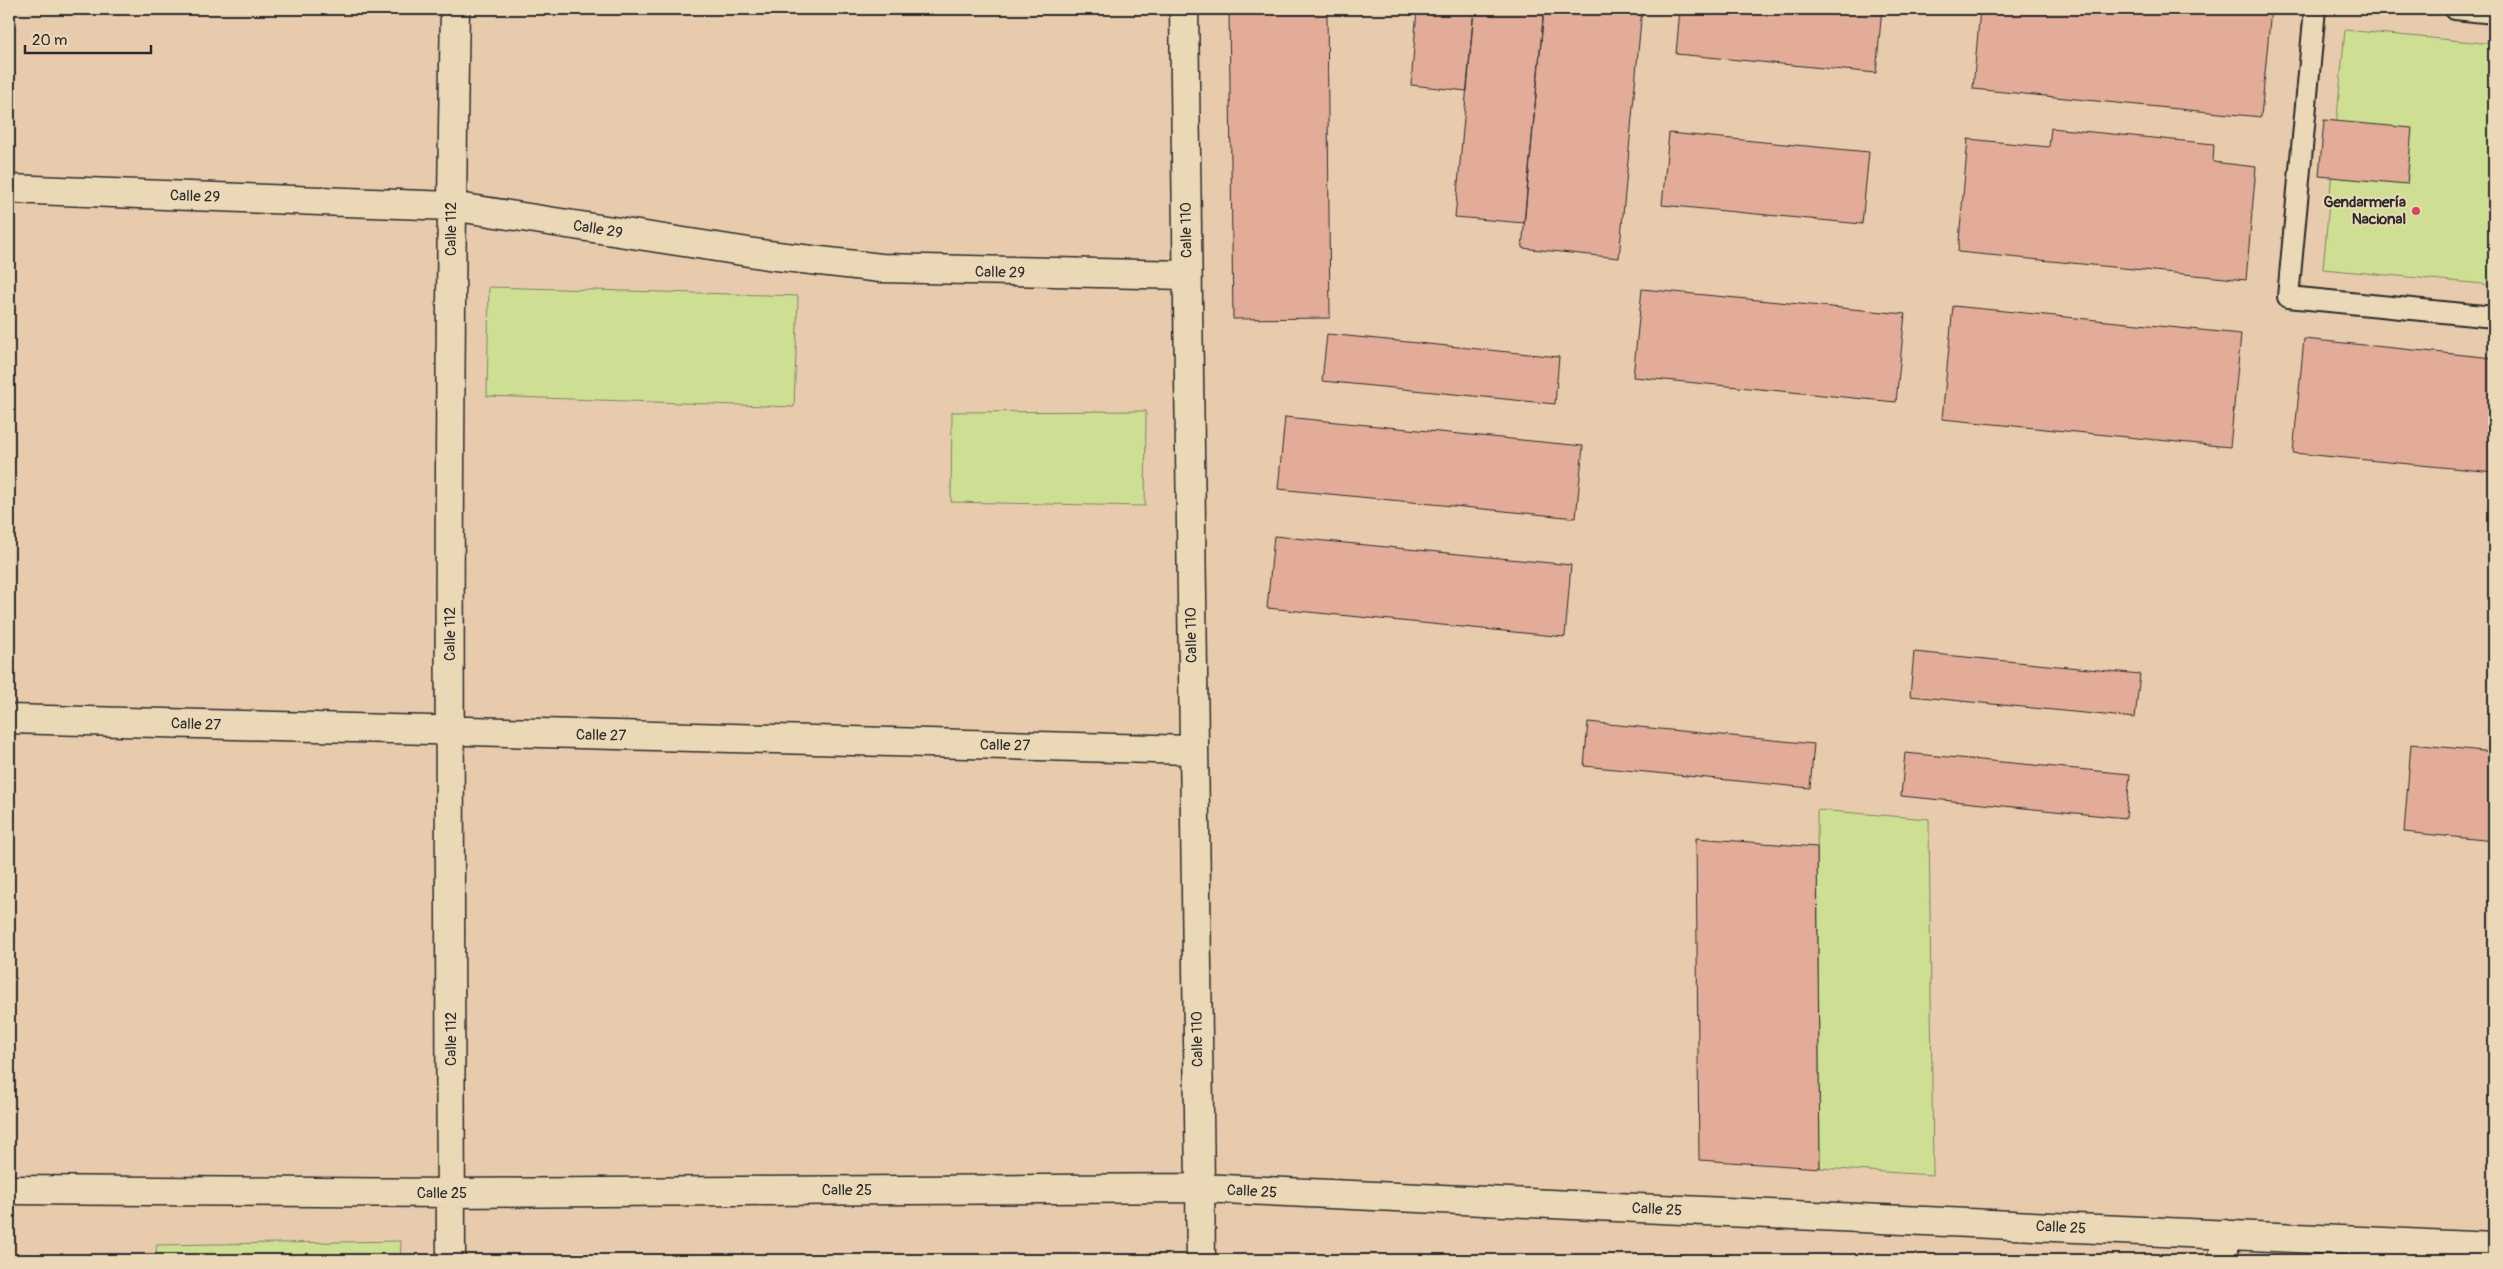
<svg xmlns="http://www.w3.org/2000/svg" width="2503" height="1269" viewBox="0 0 2503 1269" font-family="Pangolin,sans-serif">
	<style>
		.green { fill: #cedf94; stroke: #7c8560 }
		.building { fill: #e2ac98; stroke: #2b2b2b }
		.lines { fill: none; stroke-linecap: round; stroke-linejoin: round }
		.service-casing { stroke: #2b2b2b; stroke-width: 24 }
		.minor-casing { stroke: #2b2b2b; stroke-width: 31 }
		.service { stroke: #ebd8b6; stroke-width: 20 }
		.minor { stroke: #ebd8b6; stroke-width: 28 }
		.poi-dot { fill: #d1495b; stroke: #ebd8b6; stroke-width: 2 }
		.labels { text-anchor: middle; stroke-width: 4; stroke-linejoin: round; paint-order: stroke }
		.street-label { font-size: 15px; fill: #2b2b2b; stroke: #ebd8b6 }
		.poi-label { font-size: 15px; font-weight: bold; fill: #2b2b2b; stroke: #ebd8b6; text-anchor: end }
	</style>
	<rect width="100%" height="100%" fill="#e8cbad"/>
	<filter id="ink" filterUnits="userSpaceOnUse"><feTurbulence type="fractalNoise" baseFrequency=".02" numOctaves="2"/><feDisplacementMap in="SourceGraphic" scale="10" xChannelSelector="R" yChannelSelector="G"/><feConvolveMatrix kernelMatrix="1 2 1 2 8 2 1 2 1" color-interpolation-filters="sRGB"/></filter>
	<g filter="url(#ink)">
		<path class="green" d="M2345 30 2494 44V285L2323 269Z
			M489 287 798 296 794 407 487 396Z
			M1146 411 1145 506 951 502 952 412Z
			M1817 810 1929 819 1933 1175 1820 1168Z
			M401 1241 400 1260H155L157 1245Z"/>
		<path class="building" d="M1229 9H1327L1330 318 1233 319Z
			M1417 9H1474L1467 91 1411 85Z
			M1474 9H1544L1524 223 1455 217Z
			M1544 9H1642L1619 258 1522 248Z
			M1680 9H1882L1876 73 1676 54Z
			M1980 9H2271L2261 117 1973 89Z
			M2324 120 2412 128 2407 184 2319 176Z
			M2051 128 2214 144 2213 162 2256 167 2246 280 1958 252 1968 139 2049 147Z
			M1669 133 1869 152 1862 224 1662 205Z
			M1642 289 1905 314 1896 402 1633 377Z
			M1953 306 2241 334 2230 447 1942 419Z
			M1327 334 1559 357 1555 404 1322 381Z
			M2304 339 2494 358V472L2293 453Z
			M1285 417 1583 446 1576 518 1278 489Z
			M1274 536 1571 565 1565 637 1267 608Z
			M1914 652 2140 674 2135 718 1910 696Z
			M1588 722 1814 744 1810 788 1584 766Z
			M2411 744 2494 752V841L2404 832Z
			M1905 753 2130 774 2126 818 1901 796Z
			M1696 838 1817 847 1820 1168 1699 1160Z"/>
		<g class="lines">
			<g class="service-casing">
				<path id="service" d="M2315 9 2288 297 2494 317
					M2455 9 2494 13"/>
			</g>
			<g class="minor-casing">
				<path id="minor" d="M1184 9 1201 1260
					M9 189 451 206 768 255 881 268 1186 275
					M9 719 1192 750
					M9 1190 451 1193 1200 1188 2494 1247
					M2224 1234V1260
					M451 1260C450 843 447 426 455 9"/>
			</g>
			<use href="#service" class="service"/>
			<use href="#minor" class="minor"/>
		</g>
	</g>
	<circle class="poi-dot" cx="2416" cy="211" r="5"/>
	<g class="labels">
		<g class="street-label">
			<text transform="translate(195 196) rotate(2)" y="5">Calle 29</text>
			<text transform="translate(451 229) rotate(-90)" y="5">Calle 112</text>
			<text transform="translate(598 229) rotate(9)" y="5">Calle 29</text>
			<text transform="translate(1186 230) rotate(-91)" y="5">Calle 110</text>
			<text transform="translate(1000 272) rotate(1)" y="5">Calle 29</text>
			<text transform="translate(450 634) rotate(-90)" y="5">Calle 112</text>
			<text transform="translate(1191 635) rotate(-91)" y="5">Calle 110</text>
			<text transform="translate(196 724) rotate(2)" y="5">Calle 27</text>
			<text transform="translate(601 735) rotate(1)" y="5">Calle 27</text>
			<text transform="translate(1005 745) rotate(1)" y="5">Calle 27</text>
			<text transform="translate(451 1039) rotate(-90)" y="5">Calle 112</text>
			<text transform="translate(1197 1039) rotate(-91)" y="5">Calle 110</text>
			<text x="847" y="1195">Calle 25</text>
			<text transform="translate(1252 1191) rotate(3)" y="5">Calle 25</text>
			<text x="442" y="1198">Calle 25</text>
			<text transform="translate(1657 1209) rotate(3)" y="5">Calle 25</text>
			<text transform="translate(2061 1227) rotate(3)" y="5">Calle 25</text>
		</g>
		<g class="poi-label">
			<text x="2406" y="207">Gendarmería<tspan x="2406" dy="17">Nacional</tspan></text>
		</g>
	</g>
	<rect width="2503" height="1269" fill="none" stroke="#ebd8b6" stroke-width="30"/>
	<rect x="15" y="15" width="2473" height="1239" fill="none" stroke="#2b2b2b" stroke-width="2" filter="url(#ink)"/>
	<path d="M25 45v8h126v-8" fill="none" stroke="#2b2b2b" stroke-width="2.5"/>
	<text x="32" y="45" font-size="15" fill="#2b2b2b" stroke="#ebd8b6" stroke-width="4" paint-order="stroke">20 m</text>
</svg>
